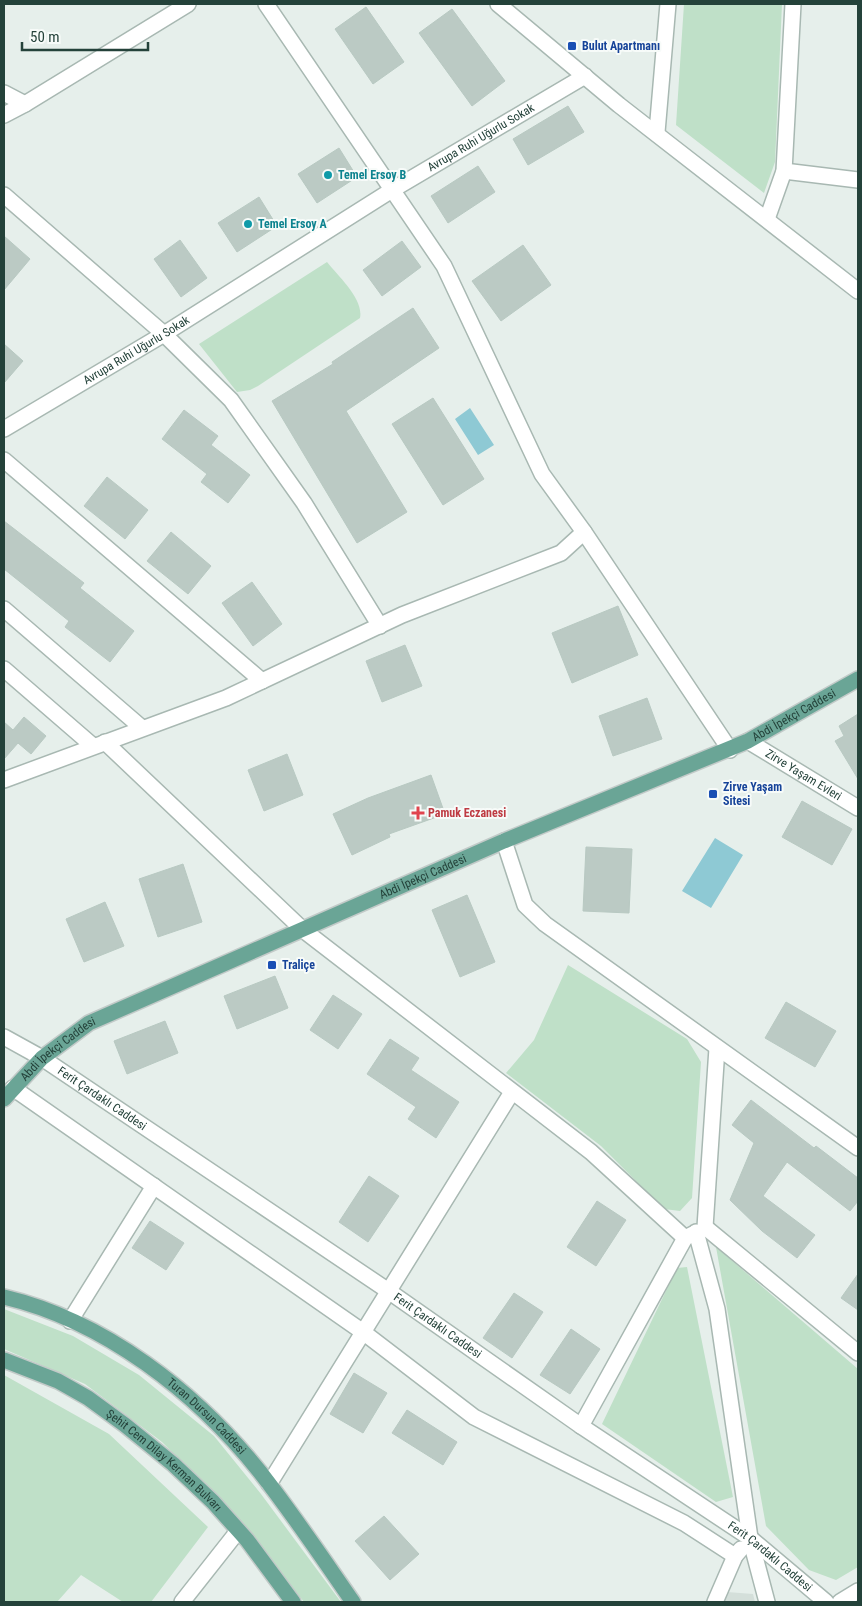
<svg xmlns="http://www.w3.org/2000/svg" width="862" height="1606" viewBox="0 0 862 1606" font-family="'Roboto Condensed',sans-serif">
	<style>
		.built { fill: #d4dfda }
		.green { fill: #bfe0c8 }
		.water { fill: #8ec9d4 }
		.building { fill: #bbcac4; stroke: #b8c9c2 }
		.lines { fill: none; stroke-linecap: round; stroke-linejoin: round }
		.minor-casing { stroke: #a8b8b2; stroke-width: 18 }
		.major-casing { stroke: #c2cac8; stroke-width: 18 }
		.minor { stroke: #fff; stroke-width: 15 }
		.major { stroke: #6aa596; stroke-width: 15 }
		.transit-dot { fill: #1a4fb4; stroke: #f7fbf9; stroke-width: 2 }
		.culture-dot { fill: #0f9aa8; stroke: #f7fbf9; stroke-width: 2 }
		.health-dot { fill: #e0444e; stroke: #f7fbf9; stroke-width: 2 }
		.labels { text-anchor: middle; stroke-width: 4; stroke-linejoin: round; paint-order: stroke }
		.transit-label { font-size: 12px; font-weight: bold; fill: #164399; stroke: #f7fbf9; text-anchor: start }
		.street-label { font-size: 12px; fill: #24423a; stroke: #f7fbf9 }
		.culture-label { font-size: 12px; font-weight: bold; fill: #0d838f; stroke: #f7fbf9; text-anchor: start }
		.health-label { font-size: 12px; font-weight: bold; fill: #be3a42; stroke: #f7fbf9; text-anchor: start }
	</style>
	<rect width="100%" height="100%" fill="#e6efeb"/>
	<path class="built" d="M727 1592 753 1594 755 1602H723Z"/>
	<path class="green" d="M684 4H782L775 162 764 193 676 125Z
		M327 262C338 276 364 299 360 318L258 386 250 390 237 392 199 344Z
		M568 965 687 1039 701 1062 692 1198 680 1211 664 1209 601 1146 506 1073 534 1040Z
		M716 1247 858 1369V1567L836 1580 809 1570 766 1526Z
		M687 1267 733 1497 716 1502 602 1424 677 1268Z
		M4 1309 73 1336 139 1375 214 1436 261 1494 341 1602H304L237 1517 162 1442 85 1384 4 1349Z
		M4 1375 109 1434 208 1527 151 1602H123L81 1575 57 1602H4Z"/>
	<path class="water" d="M470 408 494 445 478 455 455 419Z
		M715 838 743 855 711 908 682 891Z"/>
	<path class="building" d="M366 7 404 62 373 84 335 29Z
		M452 9 505 81 472 106 419 33Z
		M568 106 584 132 528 165 513 139Z
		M339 148 357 177 317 203 298 174Z
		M478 166 495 192 448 223 431 196Z
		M259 197 277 226 237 252 218 223Z
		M4 236 30 259 4 290Z
		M180 240 207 278 181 297 154 259Z
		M402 241 421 267 382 296 363 270Z
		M523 245 551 285 501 321 472 281Z
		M413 308 439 348 346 411 407 512 357 543 272 401 333 364 332 362Z
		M4 344 23 361 4 383Z
		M433 398 484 479 443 505 392 424Z
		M184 410 218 436 211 445 250 475 228 503 201 482 207 474 162 439Z
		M107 477 148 510 125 539 84 506Z
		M4 521 84 583 80 588 134 631 110 662 65 627 69 621 4 569Z
		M171 532 211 566 188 594 147 561Z
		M252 582 282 624 253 646 222 603Z
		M618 606 638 655 572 683 552 633Z
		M405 645 422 686 382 702 366 661Z
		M647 698 662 739 613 756 599 716Z
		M858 714V779L835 741 844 736 839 726Z
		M24 717 46 736 31 754 18 743 4 759V722L13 730Z
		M287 754 303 795 264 811 248 770Z
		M431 775 445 814 389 834 390 837 352 855 333 814 368 798Z
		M802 801 852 829 832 865 782 837Z
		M586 847 632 849 629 913 583 911Z
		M183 864 202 922 158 937 139 879Z
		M467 895 495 962 460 977 432 910Z
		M105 902 124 946 84 962 66 919Z
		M275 976 288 1008 237 1029 224 996Z
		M333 995 362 1014 338 1049 310 1030Z
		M786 1002 836 1031 815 1067 765 1038Z
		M165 1021 178 1053 127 1074 114 1041Z
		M390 1039 419 1058 411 1070 459 1102 436 1138 408 1119 416 1107 367 1074Z
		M751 1100 814 1148 816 1146 858 1178V1201L850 1211 787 1162 763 1196 815 1235 797 1258 762 1231 730 1200 754 1143 732 1125Z
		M369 1176 399 1196 368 1242 339 1222Z
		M597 1201 626 1220 596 1266 567 1247Z
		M150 1221 184 1243 166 1270 132 1248Z
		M858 1274V1310L841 1298Z
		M514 1293 543 1312 512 1358 483 1338Z
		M571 1329 600 1349 570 1394 540 1375Z
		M354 1373 387 1393 363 1433 330 1414Z
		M407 1410 457 1442 443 1465 392 1433Z
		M384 1516 419 1554 390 1580 355 1541Z"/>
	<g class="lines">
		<g class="minor-casing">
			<g id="minor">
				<path d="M266 4 444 266 542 474 584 532 730 750"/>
				<path d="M498 4 619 105 858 291"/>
				<path d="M4 93 25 104"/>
				<path d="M4 115 25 104 188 4"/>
				<path d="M657 132 668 4"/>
				<path d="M784 171 858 180"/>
				<path d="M4 195 164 334 231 400 304 503 380 626"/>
				<path d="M767 219 784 171 793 4"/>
				<path id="s1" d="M4 429 164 334 392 190 585 76"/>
				<path d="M4 460 262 681"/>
				<path d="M4 609 142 728"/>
				<path d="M4 669 93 746"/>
				<path id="s2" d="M748 741 858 808"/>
				<path d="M105 742 302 929 591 1152 685 1238"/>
				<path d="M4 780 226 698 402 615 561 553 584 532"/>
				<path d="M504 841 525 905 545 924 858 1148"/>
				<path id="s3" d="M4 1037 42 1058 387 1290 581 1426 750 1538 826 1602"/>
				<path d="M13 1088 363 1332 474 1417 684 1523 735 1556"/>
				<path d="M705 1227 858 1353"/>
				<path d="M705 1227 717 1048"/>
				<path d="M696 1232 717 1309 750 1538 767 1602"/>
				<path d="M70 1321 154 1186"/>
				<path d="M581 1426 685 1238 693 1234"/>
				<path d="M269 1484 512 1092"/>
				<path d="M182 1602 238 1531"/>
				<path d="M715 1602 735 1556 741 1549"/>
				<path d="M840 1602 858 1591"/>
			</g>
		</g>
		<g class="major-casing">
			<g id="major">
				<path id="s4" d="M4 1099 42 1058 89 1023 504 841 748 741 858 679"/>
				<path id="s5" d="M4 1297C105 1321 196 1392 260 1472 293 1514 323 1559 353 1602"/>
				<path id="s6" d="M4 1360 58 1381 88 1398 125 1425 173 1464 213 1502 247 1540 293 1602"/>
			</g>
		</g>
		<use href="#minor" class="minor"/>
		<use href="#major" class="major"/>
	</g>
	<g class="transit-dot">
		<rect x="567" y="41" width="10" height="10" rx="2.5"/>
		<rect x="708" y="789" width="10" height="10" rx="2.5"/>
		<rect x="267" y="960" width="10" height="10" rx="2.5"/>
	</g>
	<g class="culture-dot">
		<circle cx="328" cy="175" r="5"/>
		<circle cx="248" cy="224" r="5"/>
	</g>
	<path class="health-dot" d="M415.5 805.5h5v5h5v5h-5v5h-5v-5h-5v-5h5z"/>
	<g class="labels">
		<g class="transit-label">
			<text x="582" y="50">Bulut Apartmanı</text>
			<text x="723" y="791">Zirve Yaşam<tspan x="723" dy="14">Sitesi</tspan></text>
			<text x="282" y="969">Traliçe</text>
		</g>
		<g class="street-label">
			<text dy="4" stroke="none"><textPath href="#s1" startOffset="559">Avrupa Ruhi Uğurlu Sokak</textPath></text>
			<text dy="4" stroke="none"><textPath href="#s1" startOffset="154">Avrupa Ruhi Uğurlu Sokak</textPath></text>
			<text dy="4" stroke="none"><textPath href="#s4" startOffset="884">Abdi İpekçi Caddesi</textPath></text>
			<text dy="4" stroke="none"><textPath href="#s2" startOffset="65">Zirve Yaşam Evleri</textPath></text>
			<text dy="4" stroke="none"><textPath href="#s4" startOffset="479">Abdi İpekçi Caddesi</textPath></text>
			<text dy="4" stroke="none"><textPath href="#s4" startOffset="74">Abdi İpekçi Caddesi</textPath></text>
			<text dy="4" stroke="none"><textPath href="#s3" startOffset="116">Ferit Çardaklı Caddesi</textPath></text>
			<text dy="4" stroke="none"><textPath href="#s3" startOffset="521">Ferit Çardaklı Caddesi</textPath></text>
			<text dy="4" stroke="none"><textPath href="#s5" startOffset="238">Turan Dursun Caddesi</textPath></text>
			<text dy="4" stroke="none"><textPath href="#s6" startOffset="191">Şehit Cem Dilay Kerman Bulvarı</textPath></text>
			<text dy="4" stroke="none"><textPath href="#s3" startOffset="926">Ferit Çardaklı Caddesi</textPath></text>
		</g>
		<g class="culture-label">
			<text x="338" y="179">Temel Ersoy B</text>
			<text x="258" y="228">Temel Ersoy A</text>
		</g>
		<g class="health-label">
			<text x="428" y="817">Pamuk Eczanesi</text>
		</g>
	</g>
	<rect width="862" height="1606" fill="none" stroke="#24423a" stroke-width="10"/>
	<path d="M22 42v8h126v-8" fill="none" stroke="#24423a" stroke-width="2.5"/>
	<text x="30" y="42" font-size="15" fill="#24423a" stroke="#f7fbf9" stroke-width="4" paint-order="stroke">50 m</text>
</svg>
